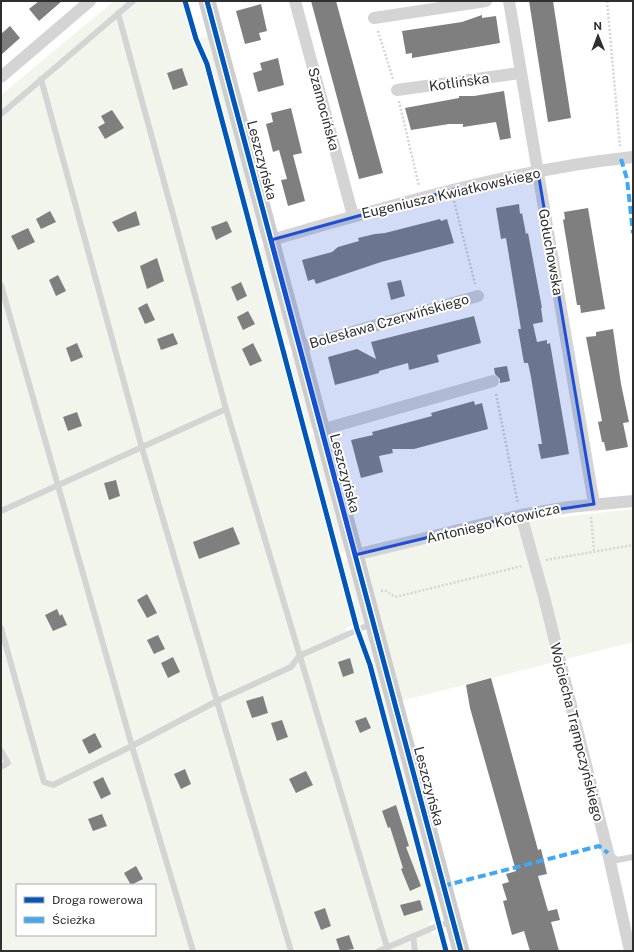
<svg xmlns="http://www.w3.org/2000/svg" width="634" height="952" viewBox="0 0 634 952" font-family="'Public Sans',sans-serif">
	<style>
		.green { fill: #f2f5ec; fill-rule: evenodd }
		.building { fill: #7f7f7f }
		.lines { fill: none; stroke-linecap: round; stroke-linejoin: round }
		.path { stroke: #d4d4d4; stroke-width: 2.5; stroke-dasharray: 2 2; stroke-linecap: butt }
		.lane { stroke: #d4d4d4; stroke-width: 6 }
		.street { stroke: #d4d4d4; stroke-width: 12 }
		.secondary { stroke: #cdcdcd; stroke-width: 17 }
		.quiet { stroke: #3fa9f5; stroke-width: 4; stroke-dasharray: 8 4; stroke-linecap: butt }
		.cycleway-casing { stroke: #fff; stroke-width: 8 }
		.cycleway { stroke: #0057b8; stroke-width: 5 }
		.marked { fill: #1d4ed8; fill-opacity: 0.2; stroke: #1d4ed8; stroke-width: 3; stroke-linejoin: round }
		.labels { text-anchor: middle; stroke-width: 4; stroke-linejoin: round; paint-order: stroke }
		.street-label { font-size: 14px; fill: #2f2f2f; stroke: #fff }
	</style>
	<rect width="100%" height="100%" fill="#fff"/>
	<path class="green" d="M114 1H183L193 40 205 65 354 625 346 628 349 638 357 635 367 663 435 919 429 923 432 934 438 933 443 951H1V95ZM17 885H155V935H17Z
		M208 36 262 240 255 238 209 64 198 39Z
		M264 246 291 346 284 344 259 252V249Z
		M293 354 313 429 306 428 288 360Z
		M312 435H314L346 553 339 552 309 439Z
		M633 509V642L401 701 364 558 530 521Z
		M348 559 365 622 359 624 343 564Z
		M368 633 435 886 430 884 373 668 361 634Z"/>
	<path class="building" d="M39 1H62L39 21 29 9Z
		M311 1H336L383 173 359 179Z
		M529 1H553L571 118 548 122Z
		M261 4 267 31 259 33 261 40 245 44 236 11Z
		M482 15V18L496 16 500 43 412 58V53L406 54 402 31 462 22Z
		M10 26 20 38 1 55V34Z
		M278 58 284 85 258 92 253 73 262 70 260 63Z
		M182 68 188 85 173 90 167 73Z
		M504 91 511 138 500 140 496 122 463 127V124H449L411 130 405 108 459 98V96H474Z
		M291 108 302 153 293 155 305 201 288 206 281 180 287 179 279 150 273 152 266 124 273 122 271 113Z
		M112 110 124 128 105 139 98 127 105 123 101 116Z
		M519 204 520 214 522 213 526 234 528 233 542 308H541L543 322 533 324 537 342 547 340V344L550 343 569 454 541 459 538 444H542L531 377 528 363H524L518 329H521L506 238 501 239 496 208Z
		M588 208 605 309 581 313 580 305H577L563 220 565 219 564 212Z
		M50 211 56 222 41 229 36 219Z
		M136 211 140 225 118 232 112 222Z
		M440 219 441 221 447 219 454 243 381 262 316 284 314 279 308 281 302 260 332 252 338 247 359 241 358 238 375 234 385 233Z
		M227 221 232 232 216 240 211 227Z
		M28 228 35 242 18 250 11 236Z
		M157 258 164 281 147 289 140 266Z
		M58 275 66 291 56 296 49 280Z
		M401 280 405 296 391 300 387 283Z
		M241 282 247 296 237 301 231 287Z
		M147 303 155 320 145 324 138 308Z
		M248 311 255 324 243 330 237 317Z
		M474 316 481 343 437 355 439 362 409 370 408 363 379 371V373L335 385 328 357 357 349 376 359 371 342Z
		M613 329 621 384 629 422 623 423 628 447 606 451 604 442H602L598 422 602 421 586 337 596 336V332Z
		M173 333 178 344 161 350 157 339Z
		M77 343 83 357 71 362 66 348Z
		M253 343 262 361 250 366 242 349Z
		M507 366 510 381 500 383V379L495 374 494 368Z
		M474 401 475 405 482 403 488 429 414 449H392L393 453 379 456 383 472 361 478 351 440 373 435 372 432 432 416 431 413Z
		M77 412 82 426 68 431 63 417Z
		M116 480 120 496 109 500 104 483Z
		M233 527 240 544 199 559 193 542Z
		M147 594 157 613 147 618 137 600Z
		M57 609 60 616 62 614 67 625 53 631 45 615Z
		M158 635 165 649 154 654 147 640Z
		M173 657 180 672 168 678 161 663Z
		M350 658 354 673 343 677 338 662Z
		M491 678 538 850 541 849 547 874 538 876 548 911 557 909 560 920 551 922 559 951H530L524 931 512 935 503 901 507 900 502 884 509 882 506 874 516 871 470 708 466 685Z
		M263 696 268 713 252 718 246 701Z
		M366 717 371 728 360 733 355 721Z
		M282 720 288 737 277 741 271 723Z
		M95 733 102 747 89 754 82 740Z
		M185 769 191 784 181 789 174 774Z
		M306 771 313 785 296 793 289 779Z
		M103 777 111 794 101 799 93 782Z
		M396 805 409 846 406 847 421 886 410 891 401 869 403 868 390 827 388 828 382 811Z
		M102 814 107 826 93 831 88 819Z
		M136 866 143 879 131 885 124 873Z
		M420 900 423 910 404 916 400 905Z
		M325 908 331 926 321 930 314 912Z
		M349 935 354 949 340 951 336 939Z"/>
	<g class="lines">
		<path class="path" d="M607 1 620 146
			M378 31 393 79
			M399 101 419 186
			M454 201 475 284
			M496 394 518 504
			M591 517 594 550
			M546 560 633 545
			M381 591H386L395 597 522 566"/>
		<path class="lane" d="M118 13 226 409 387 947
			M41 79 142 448 291 951
			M1 114 133 1
			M1 285 132 746 193 951
			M1 511 226 409
			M1 628 44 782 53 785 132 746 217 701 291 667 299 656 371 624
			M1 751 8 763 1 767
			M609 854 617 860 633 857
			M413 936 415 951
			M379 951 437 926 452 922"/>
		<path class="street" d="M295 1 353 216
			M509 1 594 504
			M374 18 486 1
			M1 77 90 1
			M397 90 520 73
			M271 240C390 206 510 170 633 157
			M300 347 478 296
			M321 430 493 381
			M521 515 544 597 608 853 630 951
			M355 555 521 515 569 507 633 501"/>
		<path class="secondary" d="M207 1 461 951"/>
		<path class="quiet" d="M621 159 627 179 633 233
			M443 886 599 846 608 853"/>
		<g class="cycleway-casing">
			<path id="cycleway" d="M185 1 196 39 207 64 357 629 370 665 446 951
				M207 1 461 951"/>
		</g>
		<use href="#cycleway" class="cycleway"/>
	</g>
	<path class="marked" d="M538 172 594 504 521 515 355 555 271 240 456 189Z"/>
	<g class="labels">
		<g class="street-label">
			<text transform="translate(459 82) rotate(-8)" y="5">Kotlińska</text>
			<text transform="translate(324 109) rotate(75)" y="5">Szamocińska</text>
			<text transform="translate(262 160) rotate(75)" y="5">Leszczyńska</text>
			<text transform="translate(451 193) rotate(-13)" y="5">Eugeniusza Kwiatkowskiego</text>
			<text transform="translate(551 252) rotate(80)" y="5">Gołuchowska</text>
			<text transform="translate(389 321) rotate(-16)" y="5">Bolesława Czerwińskiego</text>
			<text transform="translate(345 473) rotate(75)" y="5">Leszczyńska</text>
			<text transform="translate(493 523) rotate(-13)" y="5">Antoniego Kotowicza</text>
			<text transform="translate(577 732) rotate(76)" y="5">Wojciecha Trąmpczyńskiego</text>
			<text transform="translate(429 786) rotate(75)" y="5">Leszczyńska</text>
		</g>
	</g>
	<rect width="634" height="952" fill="none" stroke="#2f2f2f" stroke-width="4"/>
	<rect x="16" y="884" width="140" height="52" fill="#ffffff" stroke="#acacac"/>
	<rect x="24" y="897" width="20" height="6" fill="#0057b8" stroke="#acacac"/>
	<text x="52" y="904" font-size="12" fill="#2f2f2f">Droga rowerowa</text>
	<rect x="24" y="917" width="20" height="6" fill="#3fa9f5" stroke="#acacac"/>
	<text x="52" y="924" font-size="12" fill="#2f2f2f">Ścieżka</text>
	<g transform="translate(598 36) rotate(359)" stroke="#ffffff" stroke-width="3" paint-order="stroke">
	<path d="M0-3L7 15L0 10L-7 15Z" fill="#2f2f2f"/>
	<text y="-6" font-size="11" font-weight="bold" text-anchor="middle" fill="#2f2f2f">N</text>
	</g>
</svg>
